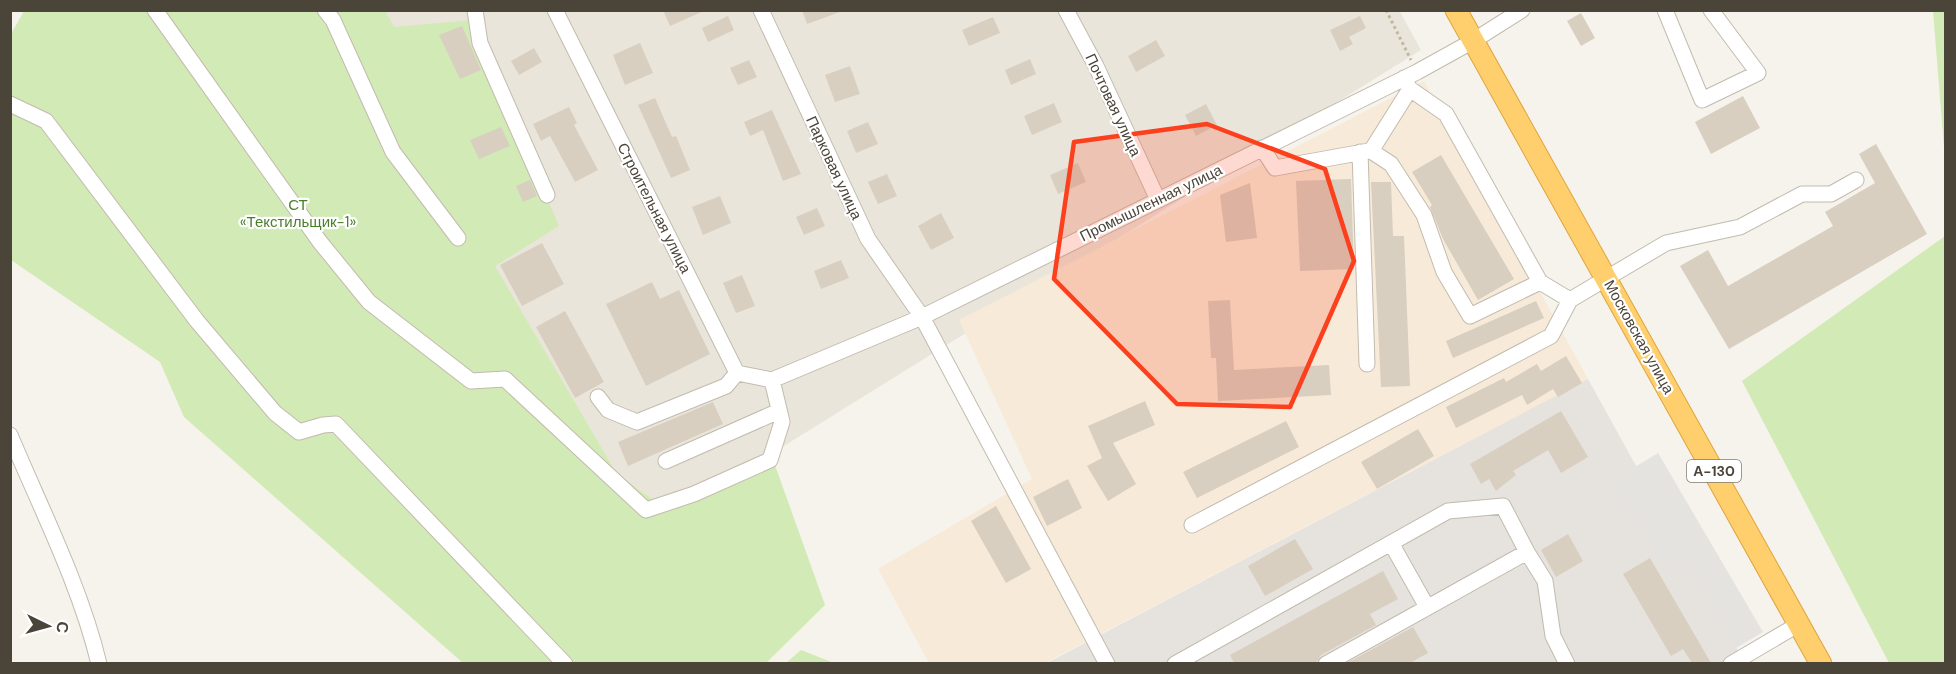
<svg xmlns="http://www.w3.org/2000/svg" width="1956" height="674" viewBox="0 0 1956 674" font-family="'DM Sans',sans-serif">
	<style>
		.residential { fill: #eae5da }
		.commercial { fill: #f7ead8 }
		.industrial { fill: #e6e2dd }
		.green { fill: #d2eab5 }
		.parking { fill: #e5e3e0 }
		.building { fill: #d8cfc1 }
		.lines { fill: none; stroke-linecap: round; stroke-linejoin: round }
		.minor-casing { stroke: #c2bbae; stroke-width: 17 }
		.highway-casing { stroke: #e0a43c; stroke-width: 23 }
		.path { stroke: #c4b79f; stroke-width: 3; stroke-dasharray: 3 3; stroke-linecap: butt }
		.minor { stroke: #fff; stroke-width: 15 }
		.highway { stroke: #ffcf6e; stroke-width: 21 }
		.marked { fill: #fc3f1d; fill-opacity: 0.2; stroke: #fc3f1d; stroke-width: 4.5; stroke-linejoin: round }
		.labels { text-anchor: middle; stroke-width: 4.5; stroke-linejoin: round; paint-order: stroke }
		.shield { fill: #fff; stroke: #817c74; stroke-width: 1.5 }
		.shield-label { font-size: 14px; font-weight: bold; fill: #4b4439 }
		.street-label { font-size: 15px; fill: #4b4439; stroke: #fff }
		.park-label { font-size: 15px; fill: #4a7f2a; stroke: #fff }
	</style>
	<rect width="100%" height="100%" fill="#f6f3ec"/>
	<path class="residential" d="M1399 10 1421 50 771 454 657 502 617 474 494 266 385 11Z"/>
	<path class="commercial" d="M1424 81 1588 379 1045 663H929L878 569 1032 479 959 320Z"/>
	<path class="industrial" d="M1588 379 1745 663 1045 664Z"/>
	<path class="green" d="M385 10 394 27 472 20 559 226 495 266 617 474 657 502 771 454 825 605 766 663H463L184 417 160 362 11 260V34L24 11Z
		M1933 11H1945V160Z
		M1945 236V663H1889L1742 381Z
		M801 650 834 663H786Z"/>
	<path class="parking" d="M1658 453 1763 632 1736 648 1688 566 1669 577 1612 481Z"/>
	<path class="building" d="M663 10H706L670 26Z
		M802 10H839L840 12 807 24Z
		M1581 13 1595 38 1581 46 1567 21Z
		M728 16 734 30 708 42 702 28Z
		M1360 16 1366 28 1349 37 1353 44 1340 51 1330 30Z
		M993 17 1000 33 969 46 962 30Z
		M462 26 481 70 460 79 439 35Z
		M1156 40 1165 56 1136 72 1128 56Z
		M640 43 653 73 625 85 613 55Z
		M534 48 542 62 519 75 511 61Z
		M1030 59 1036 74 1011 85 1005 70Z
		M749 60 757 77 738 85 730 68Z
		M850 66 860 94 835 102 825 75Z
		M1743 96 1760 128 1711 154 1695 122Z
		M655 98 672 137 676 136 690 170 671 178 638 105Z
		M1054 103 1062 122 1032 135 1024 116Z
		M1206 104 1217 125 1196 136 1185 115Z
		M569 107 577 123 574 125 598 170 575 182 550 136 541 141 533 124Z
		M772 110 801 174 783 181 763 130 750 136 744 122Z
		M868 122 878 144 856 153 847 131Z
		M501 127 510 146 479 159 470 140Z
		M1876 144 1927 234 1729 349 1680 266 1708 250 1728 286 1833 226 1825 212 1875 183 1859 154Z
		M1441 155 1514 279 1478 300 1443 239 1430 207 1432 205 1412 172Z
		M1078 163 1086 182 1058 194 1050 175Z
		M887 174 897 196 878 204 868 182Z
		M1351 179 1354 269 1300 271 1296 181Z
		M530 180 537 196 523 202 516 186Z
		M1371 182H1391L1393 236H1404L1410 386 1381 387Z
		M1250 183 1257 238 1226 242 1220 195Z
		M720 196 731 223 703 235 692 207Z
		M817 208 825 226 804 235 796 217Z
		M941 213 954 238 931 250 918 226Z
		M542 243 564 284 522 306 500 265Z
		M841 260 849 278 821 289 814 271Z
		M742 275 755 306 736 313 723 283Z
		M652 282 660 299 679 290 710 354 646 386 606 304Z
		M1230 300 1234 370 1329 365 1331 395 1218 401 1216 358H1211L1208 301Z
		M1536 301 1544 318 1453 358 1446 341Z
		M565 311 604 382 575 398 536 327Z
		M1566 356 1582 383 1558 397 1553 389 1527 405 1522 395 1456 428 1446 407 1504 378 1506 382 1537 364 1541 371Z
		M1145 401 1155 425 1113 443 1136 484 1108 501 1087 466 1102 458 1088 426Z
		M713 402 723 424 628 466 618 442Z
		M1561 411 1588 457 1561 473 1548 450 1513 471 1516 475 1496 491 1489 479 1481 484 1470 464Z
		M1286 421 1299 447 1197 498 1183 472Z
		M1418 429 1434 456 1377 489 1361 462Z
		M1068 479 1082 508 1047 526 1033 497Z
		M996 506 1031 569 1006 583 971 521Z
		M1568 534 1583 561 1556 577 1541 550Z
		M1295 539 1313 569 1265 596 1248 566Z
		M1650 558 1711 663H1692L1683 649 1671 656 1623 574Z
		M1383 571 1398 599 1370 614 1376 625 1321 655 1316 663H1234L1230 655Z
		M1413 627 1428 653 1410 663H1347Z"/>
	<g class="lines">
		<g class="minor-casing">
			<path id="minor" d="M155 10 320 242 369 302 471 381 505 379 646 510 694 494 770 460 782 422 772 380
				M325 10 333 20 393 152 458 238
				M475 10 480 43 547 195
				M555 10 737 373 772 380
				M761 10 868 239 922 317 1107 664
				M1066 10 1096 66 1158 200
				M1665 10 1702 100 1758 73 1711 10
				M1404 78 1410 89 1446 114 1540 282 1570 300 1666 243 1740 227 1802 194H1831L1856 180
				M1410 89 1371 151 1391 164 1424 215 1444 272 1470 316 1540 282
				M10 104 46 121 197 321 275 413 299 432 323 425 336 424 565 664
				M1262 148 1275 168 1369 151
				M1360 152 1367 364
				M772 380 922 317 1417 72 1473 41 1522 10
				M598 397 608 410 637 422 726 386 737 373
				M10 435C41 509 80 585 99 664
				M666 461 779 411
				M1192 525 1551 336 1570 300
				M1391 543 1427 607
				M1175 664 1448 511 1503 506 1527 552
				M1326 664 1527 552 1545 581 1553 636 1567 664
				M1731 664 1799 624"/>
		</g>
		<g class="highway-casing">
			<path id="highway" d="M1456 10 1821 664"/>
		</g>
		<path class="path" d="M1386 10 1411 60"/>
		<use href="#minor" class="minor"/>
		<use href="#highway" class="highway"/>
	</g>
	<path class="marked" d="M1207 124 1325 169 1354 261 1290 407 1177 404 1054 279 1074 142Z"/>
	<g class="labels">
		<rect class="shield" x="1687" y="460" width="54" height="22" rx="4.5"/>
		<g class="shield-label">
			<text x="1714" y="476">А-130</text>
		</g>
		<g class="street-label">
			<text transform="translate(1113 105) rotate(65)" y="5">Почтовая улица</text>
			<text transform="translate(834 168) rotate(65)" y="5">Парковая улица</text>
			<text transform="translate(1151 203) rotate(-26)" y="5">Промышленная улица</text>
			<text transform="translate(654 208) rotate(63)" y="5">Строительная улица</text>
			<text transform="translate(1639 337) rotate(61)" y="5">Московская улица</text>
		</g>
		<g class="park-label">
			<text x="298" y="210">СТ<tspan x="298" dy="17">«Текстильщик-1»</tspan></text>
		</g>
	</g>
	<rect width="1956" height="674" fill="none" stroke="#4b4439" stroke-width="24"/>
	<g transform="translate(48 626) rotate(95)" stroke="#ffffff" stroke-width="4.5" paint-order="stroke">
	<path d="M0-4.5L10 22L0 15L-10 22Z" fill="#4b4439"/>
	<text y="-9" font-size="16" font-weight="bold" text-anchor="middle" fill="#4b4439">С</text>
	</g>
</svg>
